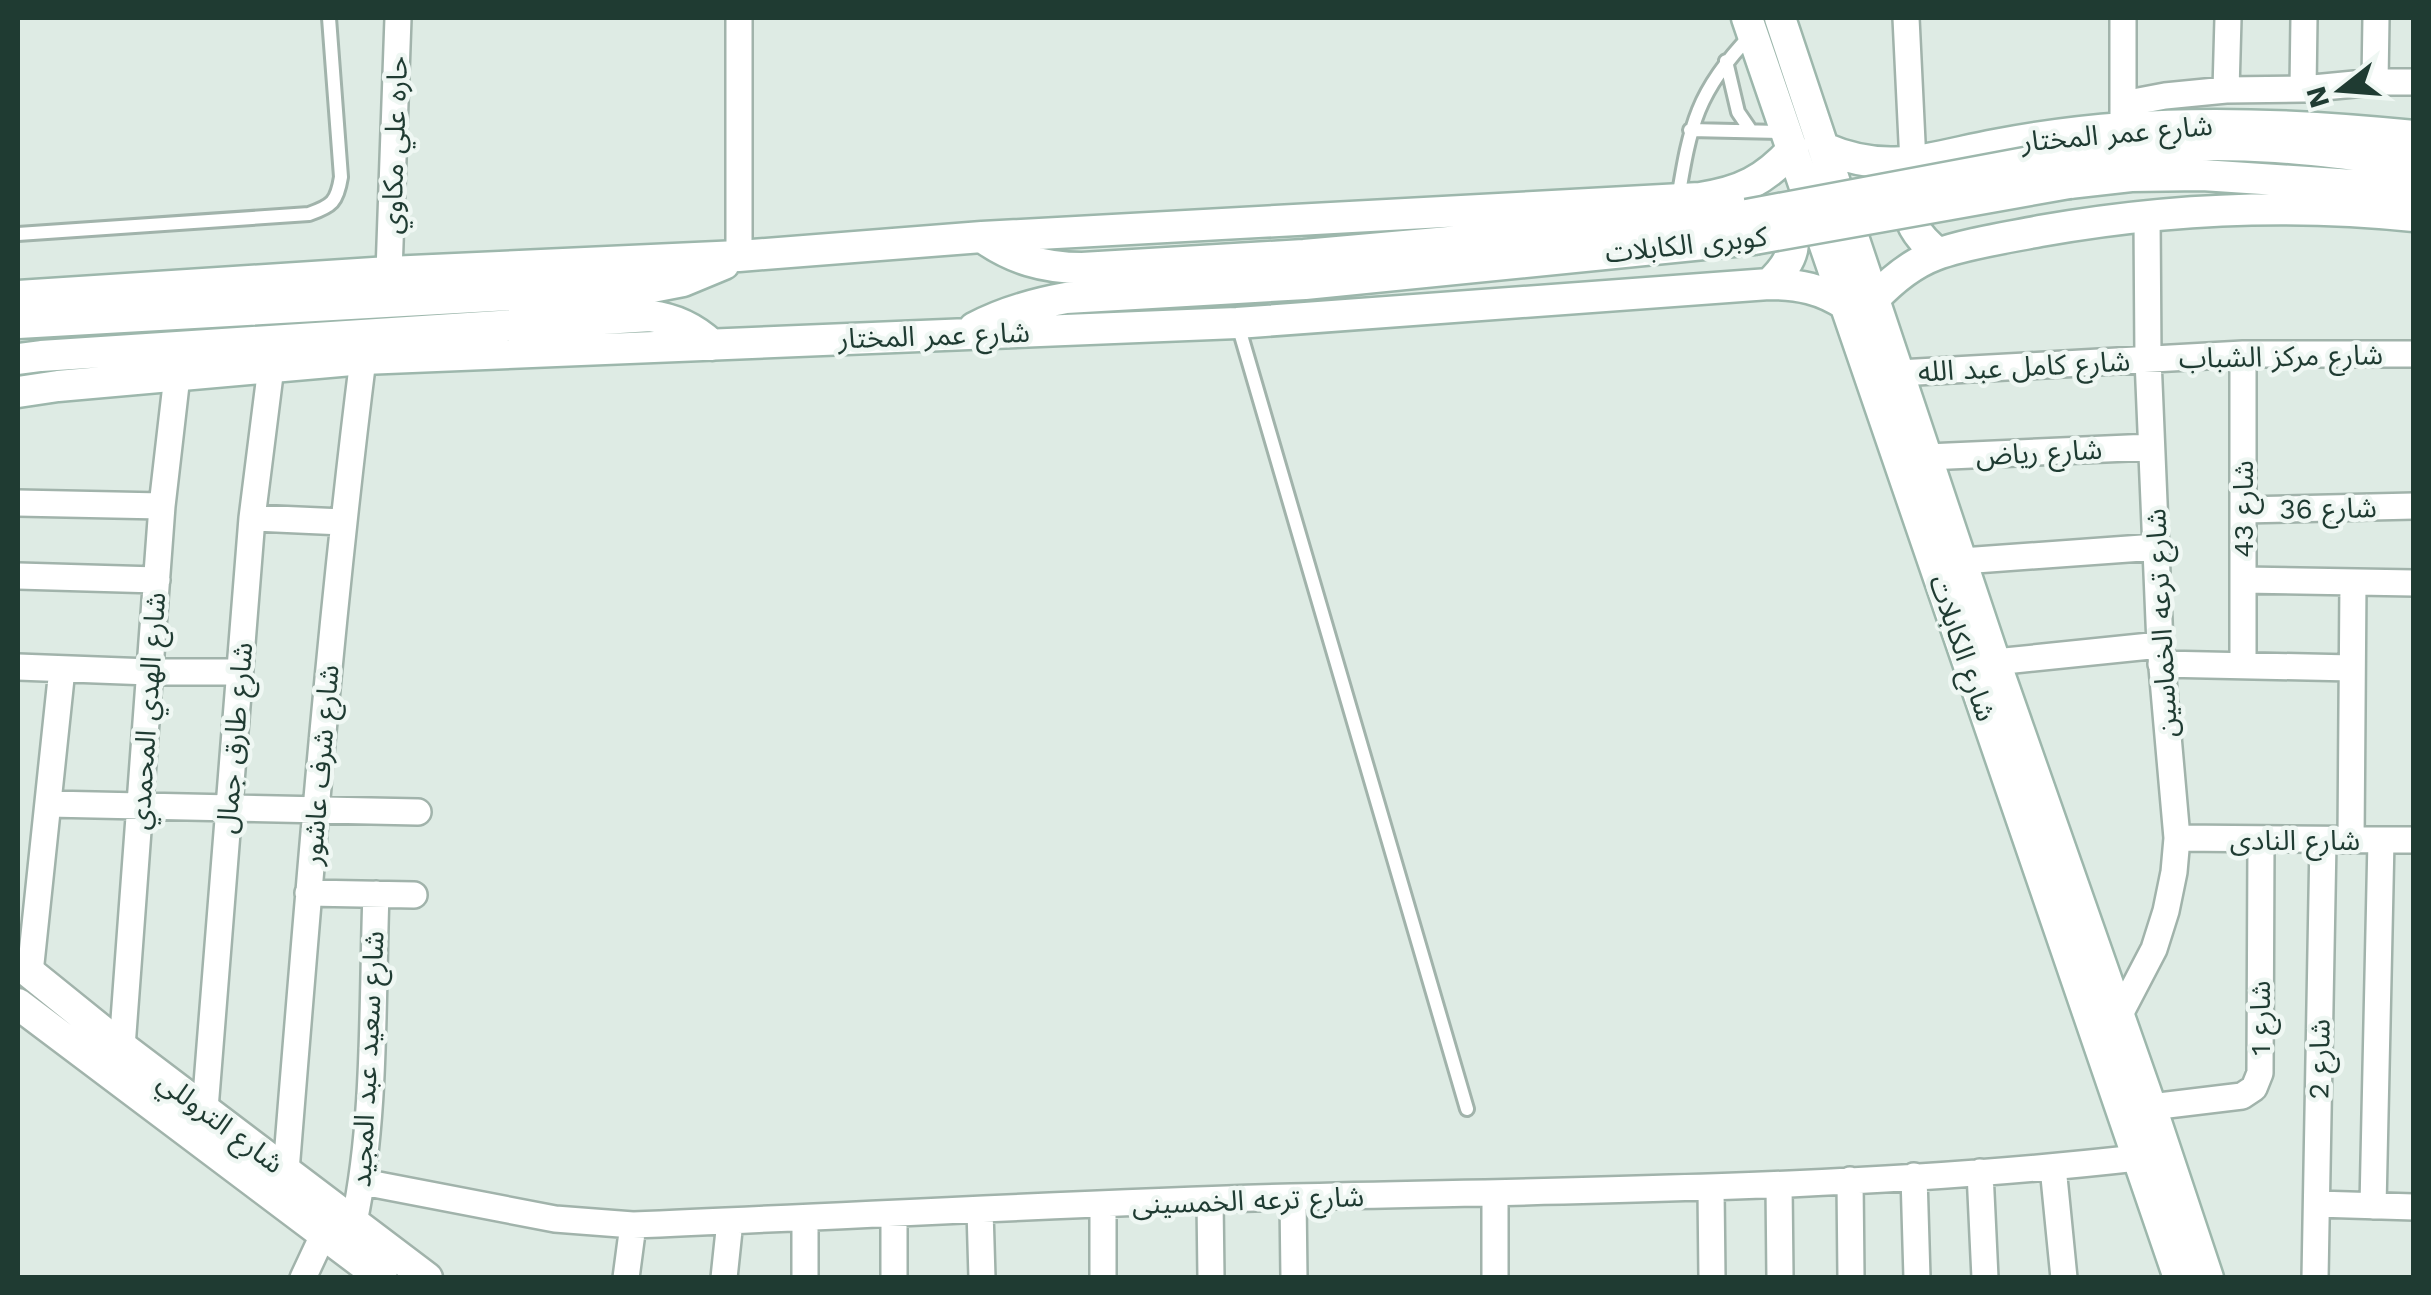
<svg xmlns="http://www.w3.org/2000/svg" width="2431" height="1295" viewBox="0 0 2431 1295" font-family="'Work Sans','Noto Sans Arabic',sans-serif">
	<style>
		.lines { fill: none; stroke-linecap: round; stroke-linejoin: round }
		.service-casing { stroke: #a1b3ab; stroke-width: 18 }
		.minor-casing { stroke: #a1b3ab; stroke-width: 30 }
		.tertiary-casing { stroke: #a1b3ab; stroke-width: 35 }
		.secondary-casing { stroke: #9db7ac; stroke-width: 35 }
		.service { stroke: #fff; stroke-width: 12 }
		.minor { stroke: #fff; stroke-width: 25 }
		.tertiary { stroke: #fff; stroke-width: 30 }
		.secondary { stroke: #fff; stroke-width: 30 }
		.secondary-bridge-casing { stroke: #9db7ac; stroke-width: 35; stroke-linecap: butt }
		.secondary-bridge { stroke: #fff; stroke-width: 30 }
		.labels { text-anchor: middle; stroke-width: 9; stroke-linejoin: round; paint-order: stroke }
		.street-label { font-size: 28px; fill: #1f3b32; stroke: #eff7f3 }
	</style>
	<rect width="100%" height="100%" fill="#deebe4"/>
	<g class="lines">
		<g class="service-casing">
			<path id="service" d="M1726 61 1738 112 1751 131
				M1690 130 1783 132
				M1678 199C1690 125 1697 91 1751 35
				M18 234 309 214C332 206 337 202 341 177L329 18
				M1238 325 1467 1109"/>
		</g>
		<g class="minor-casing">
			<path id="minor" d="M739 18V256
				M1906 18 1913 163
				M2375 82 2376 18
				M2303 89 2304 18
				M2226 90 2228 18
				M2123 104 2165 96 2226 90 2303 89 2375 82H2414
				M2123 118V18
				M389 272 398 18
				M1899 373 2243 354H2414
				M1927 457 2151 447
				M18 503 162 506
				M2243 510 2414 506
				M252 518 343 522
				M1962 561 2156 547
				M18 576 157 580
				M2243 580 2414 583
				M1995 662 2160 645
				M2161 664 2352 668
				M2243 665V354
				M18 667 150 672H239
				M49 804 418 812
				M2177 838 2414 840
				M2351 840 2353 582
				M308 893 414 895
				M30 973 62 669
				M2118 1018 2154 949 2166 911 2174 872 2177 838 2160 645 2148 359 2147 216
				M122 1047 162 506 177 376
				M2151 1107 2242 1096 2254 1088 2260 1073 2261 840
				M205 1109 252 518 271 367
				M2053 1167 2064 1278
				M286 1171C308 900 329 629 363 359
				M1980 1172 1985 1278
				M1914 1176 1917 1278
				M1850 1180 1851 1278
				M363 1182 555 1219 633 1225C852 1216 1072 1203 1291 1197 1574 1190 1855 1190 2137 1158
				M1779 1185 1780 1278
				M1711 1189 1712 1278
				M1495 1195V1278
				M1293 1197 1294 1278
				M1210 1200 1211 1278
				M2317 1204 2414 1207
				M2373 1206 2381 840
				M980 1210 982 1278
				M354 1222C376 1119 372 1001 376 894
				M303 1278 324 1233
				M626 1278 633 1225
				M724 1278 730 1221
				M805 1278V1218
				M894 1278V1214
				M1103 1278V1204
				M2315 1278 2323 841"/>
		</g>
		<g class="tertiary-casing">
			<path id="tertiary" d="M18 963 122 1047 427 1278
				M18 1004 382 1278"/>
		</g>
		<g class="secondary-casing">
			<path id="secondary" d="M1747 18 2179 1278
				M1780 18 1995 662 2151 1107 2208 1278
				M1824 148C1888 176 1931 157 1995 145 2037 137 2081 131 2124 128 2221 121 2317 126 2414 136
				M2062 156C2133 146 2204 142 2276 147 2322 150 2368 157 2414 162
				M2069 183 2131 176 2202 175 2414 189
				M1906 190C1905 217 1916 237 1938 253
				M982 237C1013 259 1044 268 1082 268L1304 255 1747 215
				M1769 284C1795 260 1801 240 1781 209
				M18 296 389 272 739 256 982 237 1700 198C1741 192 1765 180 1793 149
				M1874 299C1892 280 1911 264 1935 255 1963 244 2010 237 2040 231 2163 209 2289 203 2414 216
				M18 323 652 287 683 281 724 264
				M974 328C1004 312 1033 304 1066 298L1305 284 1754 239
				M18 359 41 356 650 316C675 319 694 328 712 345
				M18 392 58 386 363 359 1237 323 1769 284C1799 284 1822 289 1846 305"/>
		</g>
		<use href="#service" class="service"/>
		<use href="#minor" class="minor"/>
		<use href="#tertiary" class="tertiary"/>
		<use href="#secondary" class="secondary"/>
		<g class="secondary-bridge-casing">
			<path id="secondary-bridge" d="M1747 215 2062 156
				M1754 239 2069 183"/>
		</g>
		<use href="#secondary-bridge" class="secondary-bridge"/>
	</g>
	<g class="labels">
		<g class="street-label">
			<text transform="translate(2117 133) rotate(-5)" y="10">شارع عمر المختار</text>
			<text transform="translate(394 145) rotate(-88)" y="10">حاره علي مكاوي</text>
			<text transform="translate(1686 244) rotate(-6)" y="10">كوبرى الكابلات</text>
			<text transform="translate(934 335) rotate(-2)" y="10">شارع عمر المختار</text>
			<text transform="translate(2281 356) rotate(-1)" y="10">شارع مركز الشباب</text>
			<text transform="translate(2024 366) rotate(-3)" y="10">شارع كامل عبد الله</text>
			<text transform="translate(2039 452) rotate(-3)" y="10">شارع رياض</text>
			<text transform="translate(2328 508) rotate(-1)" y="10">شارع 36</text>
			<text transform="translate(2243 509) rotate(-90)" y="10">شارع 43</text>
			<text transform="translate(2161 623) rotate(-93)" y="10">شارع ترعه الخماسين</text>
			<text transform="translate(1963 648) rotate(71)" y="10">شارع الكابلات</text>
			<text transform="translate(147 711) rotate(-86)" y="10">شارع الهدي المحمدي</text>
			<text transform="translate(234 738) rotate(-85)" y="10">شارع طارق جمال</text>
			<text transform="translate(320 765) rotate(-85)" y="10">شارع شرف عاشور</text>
			<text x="2295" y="850">شارع النادى</text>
			<text transform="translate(2260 1018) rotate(-90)" y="10">شارع 1</text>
			<text transform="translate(367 1059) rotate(-87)" y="10">شارع سعيد عبد المجيد</text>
			<text transform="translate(2319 1059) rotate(-89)" y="10">شارع 2</text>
			<text transform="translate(221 1122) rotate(37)" y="10">شارع التروللي</text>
			<text transform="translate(1248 1200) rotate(-2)" y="10">شارع ترعه الخمسينى</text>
		</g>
	</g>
	<rect width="2431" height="1295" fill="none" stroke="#1f3b32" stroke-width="40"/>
	<g transform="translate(2341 90) rotate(253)" stroke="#eff7f3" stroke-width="8" paint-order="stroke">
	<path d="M0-8L18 38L0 25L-18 38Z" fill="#1f3b32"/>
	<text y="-15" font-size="28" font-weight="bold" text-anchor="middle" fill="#1f3b32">N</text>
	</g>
</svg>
